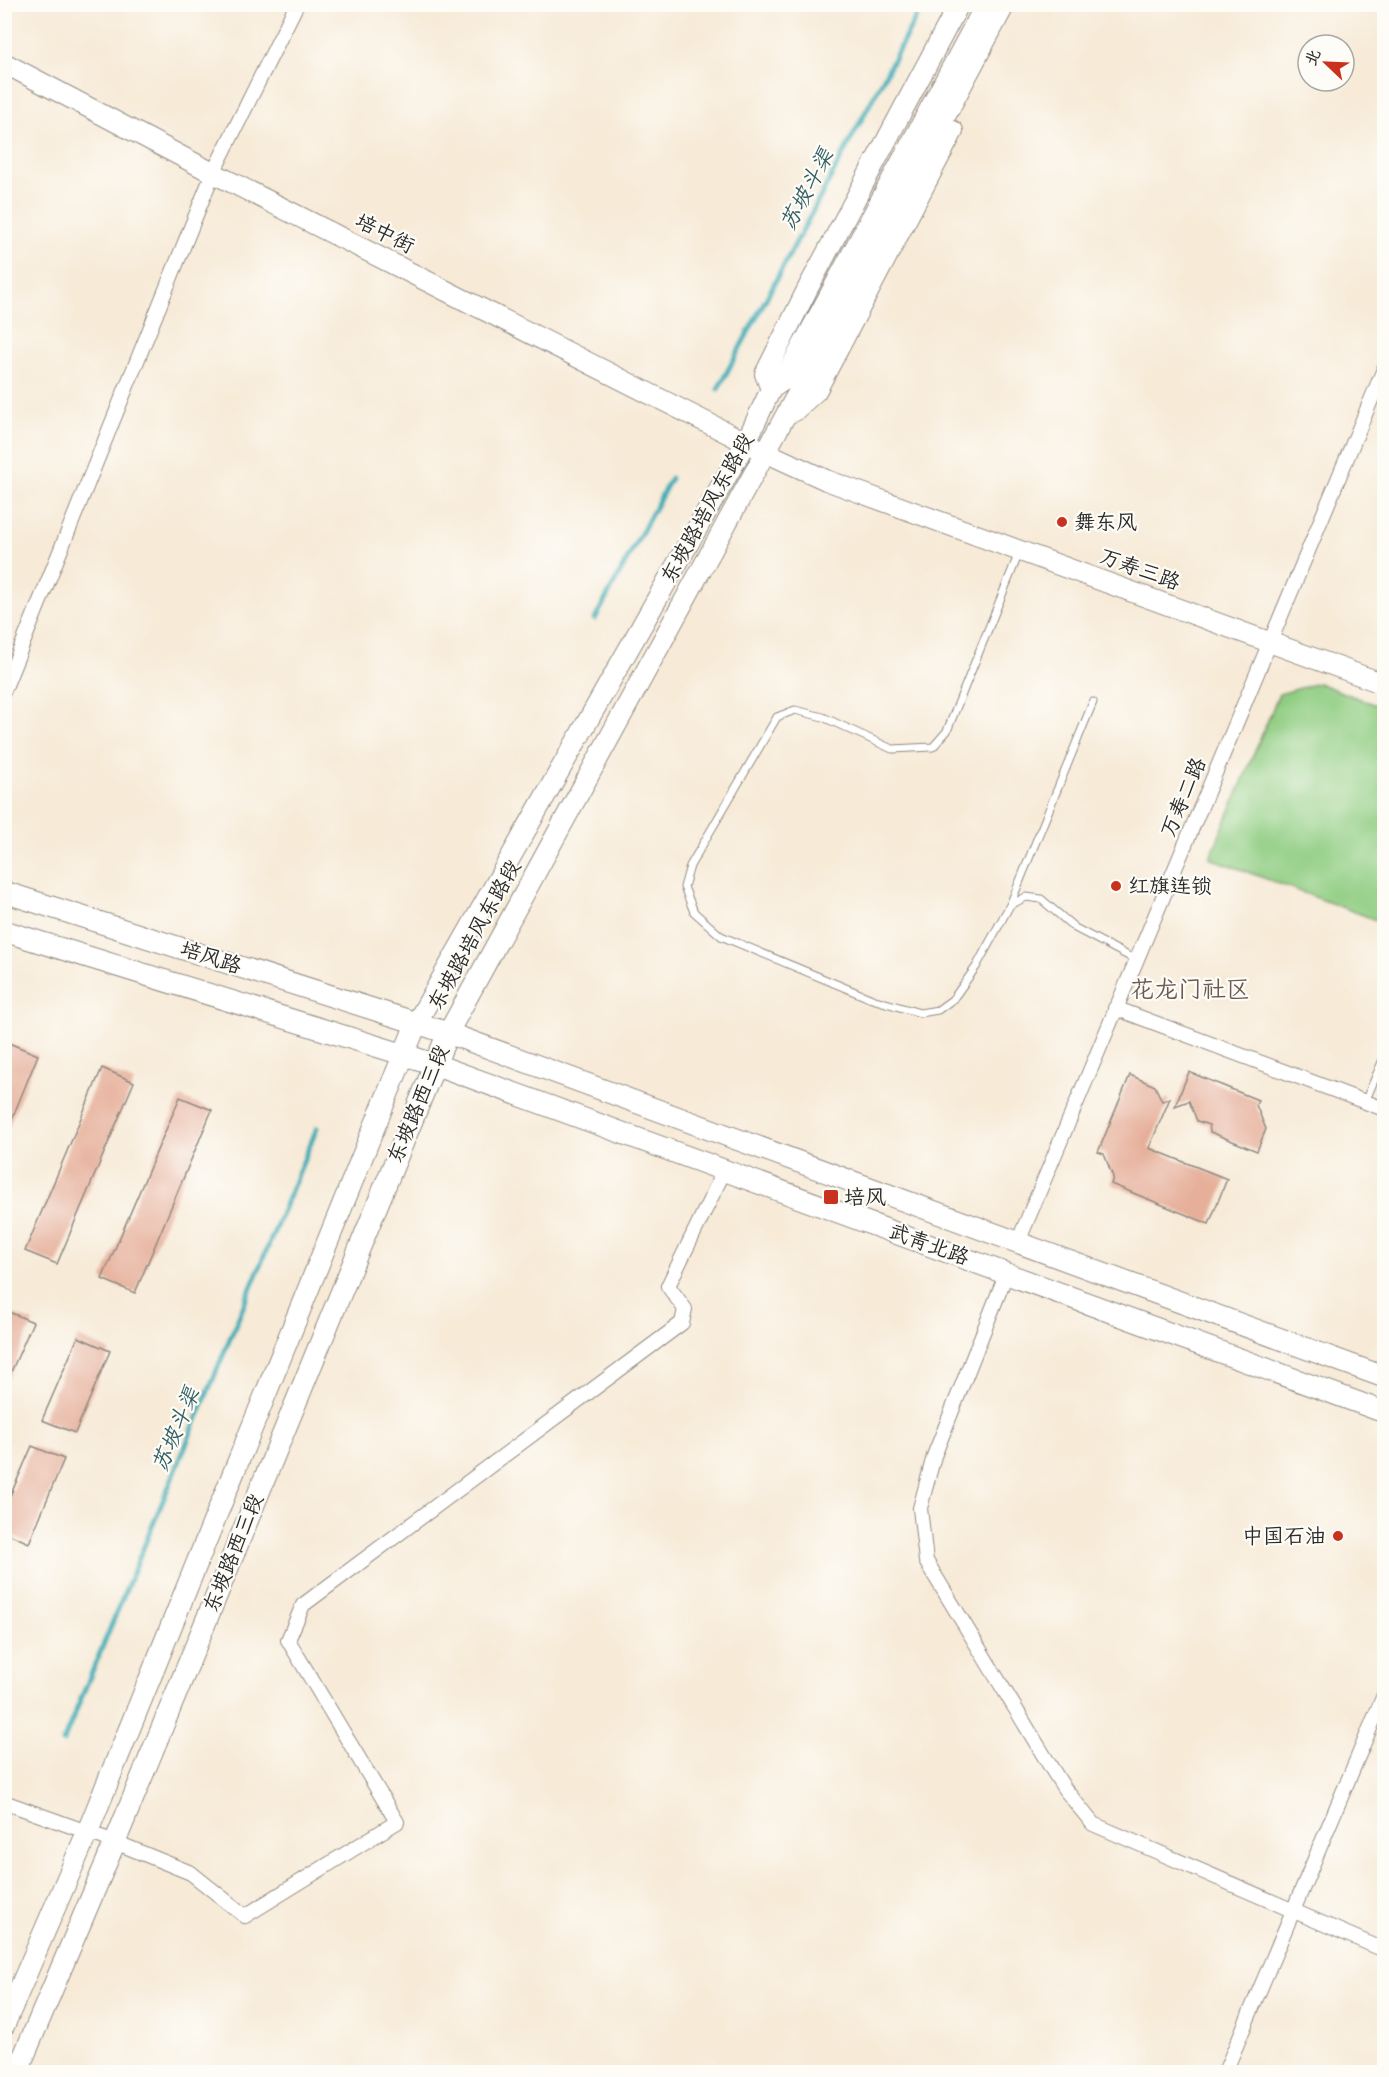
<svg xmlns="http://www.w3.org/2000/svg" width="1389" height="2077" viewBox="0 0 1389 2077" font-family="'Playpen Sans','LXGW WenKai TC',sans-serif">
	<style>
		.green { fill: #90cd82; stroke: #5e7c56; stroke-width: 1.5 }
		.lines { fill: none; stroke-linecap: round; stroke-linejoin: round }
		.stream { stroke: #3bacb6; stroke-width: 5 }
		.building { fill: #e6af9a }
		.lane-casing { stroke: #918a81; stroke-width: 9 }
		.street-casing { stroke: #918a81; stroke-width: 16 }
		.secondary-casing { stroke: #918a81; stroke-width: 22 }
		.primary-casing { stroke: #918a81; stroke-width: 23 }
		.lane { stroke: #fff; stroke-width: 7 }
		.street { stroke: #fff; stroke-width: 14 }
		.secondary { stroke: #fff; stroke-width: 20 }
		.primary { stroke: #fff; stroke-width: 21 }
		.poi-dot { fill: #c8321e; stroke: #fdfcf7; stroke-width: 2 }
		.labels { text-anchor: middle; stroke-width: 4.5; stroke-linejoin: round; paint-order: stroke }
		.street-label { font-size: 21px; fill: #2b2b2b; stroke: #fdfcf7 }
		.poi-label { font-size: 21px; fill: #2b2b2b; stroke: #fdfcf7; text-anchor: start }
		.water-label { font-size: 22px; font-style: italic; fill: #315f63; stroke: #fdfcf7 }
		.quarter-label { font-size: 24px; fill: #6c5952; stroke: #fdfcf7 }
	</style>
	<rect width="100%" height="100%" fill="#fdfcf7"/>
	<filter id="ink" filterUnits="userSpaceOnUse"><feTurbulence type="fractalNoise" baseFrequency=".0167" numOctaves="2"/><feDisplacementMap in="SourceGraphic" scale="12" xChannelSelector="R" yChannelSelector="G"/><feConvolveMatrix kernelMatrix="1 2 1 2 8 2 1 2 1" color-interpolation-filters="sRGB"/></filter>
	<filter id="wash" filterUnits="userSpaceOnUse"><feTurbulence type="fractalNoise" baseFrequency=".008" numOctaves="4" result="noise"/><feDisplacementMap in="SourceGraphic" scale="24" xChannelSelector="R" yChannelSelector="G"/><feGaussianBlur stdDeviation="1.35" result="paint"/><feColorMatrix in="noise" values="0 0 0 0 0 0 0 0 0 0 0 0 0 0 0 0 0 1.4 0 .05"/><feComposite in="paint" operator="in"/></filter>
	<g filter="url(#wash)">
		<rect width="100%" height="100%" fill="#f7ead7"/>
		<path class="green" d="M1318 683 1384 708V923L1210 858 1279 694Z"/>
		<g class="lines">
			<path class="stream" d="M718 389 923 4
				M595 619 671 478
				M63 1742 317 1128
				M4 1876 7 1870"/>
		</g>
		<g id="blocks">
			<path class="building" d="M4 1041 38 1055 5 1136H4Z
				M102 1068 134 1082 57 1264 25 1251Z
				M1189 1072 1258 1100 1256 1105 1266 1129 1257 1151 1210 1132 1209 1125 1197 1121 1189 1101 1175 1106Z
				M1130 1075 1155 1086 1162 1101 1170 1098 1149 1148 1227 1179 1209 1224 1111 1184 1113 1177 1104 1154 1098 1152Z
				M180 1097 212 1110 135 1293 102 1279Z
				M4 1310 33 1322 4 1388Z
				M78 1337 110 1351 75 1433 42 1420Z
				M32 1446 64 1459 29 1543 4 1532V1510Z"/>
		</g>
	</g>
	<g filter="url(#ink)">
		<use href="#blocks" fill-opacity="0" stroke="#918a81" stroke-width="1.5"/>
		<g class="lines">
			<g class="lane-casing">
				<path id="lane" d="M1019 553 947 731 933 747 892 749 823 717 795 710 777 717 690 866 684 887 694 912 721 936 872 999 920 1013 938 1010 953 999 976 967 1010 905 1026 897 1041 899 1075 928 1136 960
					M1010 905 1093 702
					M1365 1102 1384 1057"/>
			</g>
			<g class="street-casing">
				<path id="street" d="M4 690 213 173 297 4
					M1115 1008 1384 1109
					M1018 1242C1139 950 1264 661 1384 369
					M1007 1272 934 1456 920 1508 926 1561 1052 1769 1064 1788 1093 1824 1384 1950
					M4 1802 115 1842 191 1873 245 1916 397 1822 288 1640 303 1605 682 1323 685 1309 668 1286 725 1169
					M1225 2072 1384 1695"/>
			</g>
			<g class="secondary-casing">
				<path id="secondary" d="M4 63 213 173 765 452 826 480 1384 684
					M771 389 765 374 808 288 959 4
					M793 412 816 391 953 131
					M417 1022 746 442 771 389 784 380 986 4
					M448 1033 800 389 1005 4"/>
			</g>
			<g class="primary-casing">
				<path id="primary" d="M4 892 448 1033 1384 1377
					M4 931 434 1064 1384 1412
					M4 2025 87 1833 417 1022
					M17 2072 115 1842 448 1033"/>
			</g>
			<use href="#lane" class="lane"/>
			<use href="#street" class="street"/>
			<use href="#secondary" class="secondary"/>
			<use href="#primary" class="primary"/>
		</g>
	</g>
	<g class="poi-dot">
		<circle cx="1062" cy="522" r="6"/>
		<circle cx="1116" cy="886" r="6"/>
		<rect x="823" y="1189" width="16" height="16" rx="3"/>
		<circle cx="1338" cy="1536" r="6"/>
	</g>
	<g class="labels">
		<g class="street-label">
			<text transform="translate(385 233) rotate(27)" y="7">培中街</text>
			<text transform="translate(707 508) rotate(-61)" y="7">东坡路培风东路段</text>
			<text transform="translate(1140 569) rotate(20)" y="7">万寿三路</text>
			<text transform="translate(1183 797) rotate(-67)" y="7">万寿二路</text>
			<text transform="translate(474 935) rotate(-61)" y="7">东坡路培风东路段</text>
			<text transform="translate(211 957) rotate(18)" y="7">培风路</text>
			<text transform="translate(418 1104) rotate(-67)" y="7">东坡路西三段</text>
			<text transform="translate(929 1244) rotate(20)" y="7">武青北路</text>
			<text transform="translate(233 1553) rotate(-68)" y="7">东坡路西三段</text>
		</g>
		<g class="poi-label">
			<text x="1074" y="529">舞东风</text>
			<text x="1128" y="893">红旗连锁</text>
			<text x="844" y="1204">培风</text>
			<text x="1326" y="1543" text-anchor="end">中国石油</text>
		</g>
		<g class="water-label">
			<text transform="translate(806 189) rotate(-62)" y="8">苏坡斗渠</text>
			<text transform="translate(175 1429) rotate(-67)" y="8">苏坡斗渠</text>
		</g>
		<g class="quarter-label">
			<text x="1190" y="997">花龙门社区</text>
		</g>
	</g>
	<rect width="1389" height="2077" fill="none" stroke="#fdfcf7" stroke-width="24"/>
	<g transform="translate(1326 63) rotate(293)"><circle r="28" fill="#fdfcf7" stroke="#a9a8a5" stroke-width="1.5"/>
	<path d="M0-4.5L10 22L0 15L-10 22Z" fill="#c8321e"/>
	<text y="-9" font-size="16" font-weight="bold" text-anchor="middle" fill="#2b2b2b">北</text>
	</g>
</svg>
